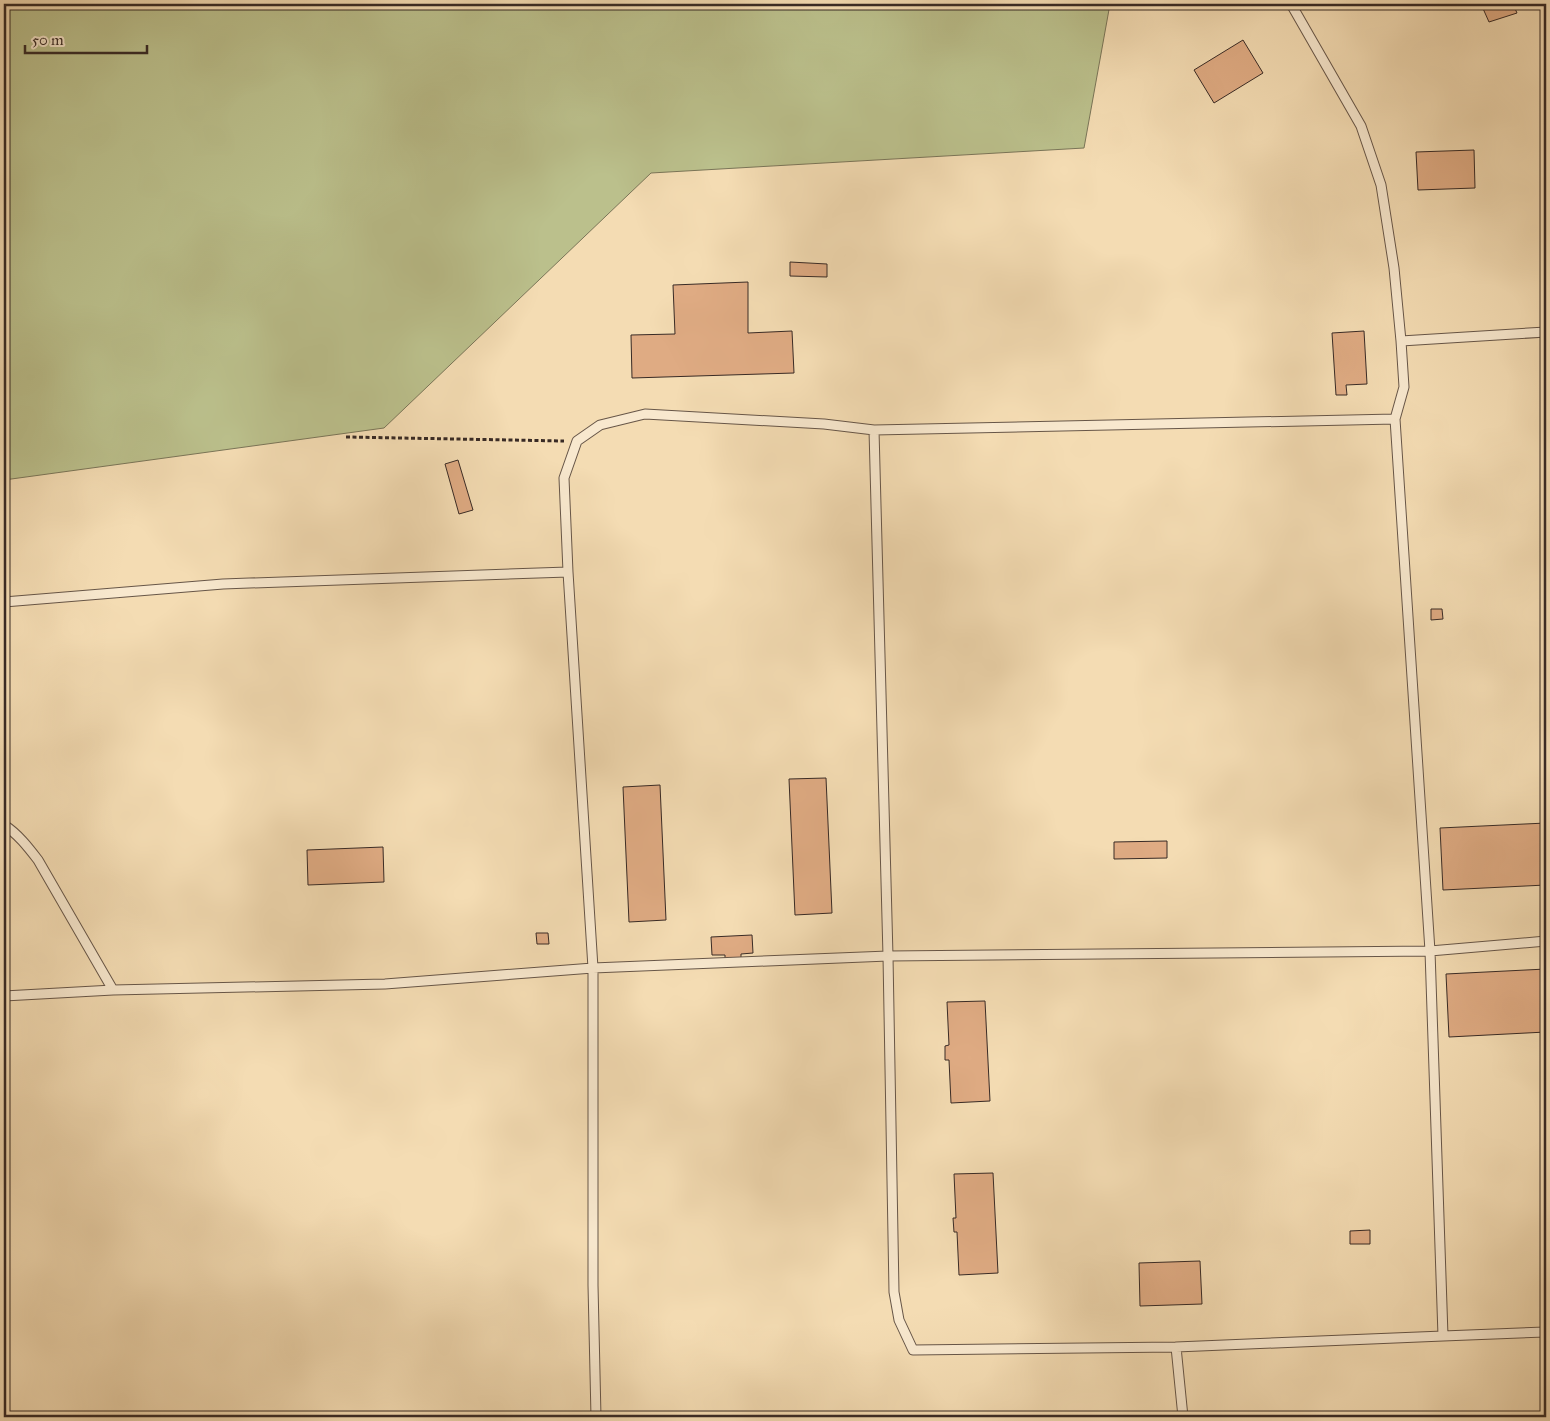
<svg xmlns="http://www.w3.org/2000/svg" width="1550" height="1421" viewBox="0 0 1550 1421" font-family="'IM FELL Great Primer',serif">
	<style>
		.green { fill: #bbc08c; stroke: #7a7558 }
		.building { fill: #dfab83; stroke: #382a25 }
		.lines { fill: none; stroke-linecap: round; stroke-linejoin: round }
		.service-casing { stroke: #675648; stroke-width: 11 }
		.path { stroke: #382a25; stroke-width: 3; stroke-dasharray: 4 2.5; stroke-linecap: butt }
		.service { stroke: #f8e8ce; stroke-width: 9 }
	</style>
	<rect width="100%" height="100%" fill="#f4dcb3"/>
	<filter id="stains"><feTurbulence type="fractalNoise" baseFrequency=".004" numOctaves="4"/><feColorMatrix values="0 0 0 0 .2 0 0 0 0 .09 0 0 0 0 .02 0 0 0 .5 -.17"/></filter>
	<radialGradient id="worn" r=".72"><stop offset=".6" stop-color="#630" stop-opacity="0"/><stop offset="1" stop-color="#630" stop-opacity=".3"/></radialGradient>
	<path class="green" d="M4 4H1110L1084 148 651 173 384 428 4 480Z"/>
	<path class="building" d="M1481 4H1513L1517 13 1489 22Z
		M1243 40 1263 73 1214 103 1194 70Z
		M1474 150 1475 188 1418 190 1416 152Z
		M790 262 827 264V277L790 276Z
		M748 282V333L792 331 794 373 632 378 631 335 675 334 673 285Z
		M1364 331 1367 384 1346 385 1347 395H1336L1332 333Z
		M458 460 473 510 459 514 445 464Z
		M1431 609H1442L1443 619 1431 620Z
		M826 778 832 913 795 915 789 779Z
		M660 785 666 920 629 922 623 787Z
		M1546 823V885L1443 890 1440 828Z
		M1167 841V858L1114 859V842Z
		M383 847 384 882 308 885 307 850Z
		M536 933H548L549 944H537Z
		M752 935 753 953 741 954V958L725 960V955H712L711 937Z
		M1546 969V1032L1449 1037 1446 974Z
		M985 1001 990 1101 951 1103 949 1060H945V1046L949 1045 947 1002Z
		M993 1173 998 1273 959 1275 957 1232H954L953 1218H956L954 1174Z
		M1370 1230V1244H1350V1231Z
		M1200 1261 1202 1304 1140 1306 1139 1263Z"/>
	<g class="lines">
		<g class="service-casing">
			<path id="service" d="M1401 341 1546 332
				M4 602 223 584 568 572
				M4 825C18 834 28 847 38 860L113 990
				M4 996 113 990 385 984 593 968 888 956 1430 951 1546 941
				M1443 1336 1545 1332
				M1176 1347 1443 1336 1430 951 1395 419 1404 387 1401 341 1394 268 1381 185 1361 126 1291 4
				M596 1417 593 1285V968L568 572 564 478 577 441 600 425 645 414 824 424 874 430
				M1183 1417 1176 1347 913 1350 899 1320 894 1292 888 956 874 430 1395 419"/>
		</g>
		<path class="path" d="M346 437 564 441"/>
		<use href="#service" class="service"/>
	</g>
	<rect width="1550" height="1421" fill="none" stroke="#f4dcb3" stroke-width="20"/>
	<rect x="5" y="5" width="1540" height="1411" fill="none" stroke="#382a25" stroke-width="2.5"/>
	<rect x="10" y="10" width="1530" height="1401" fill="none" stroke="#382a25"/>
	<path d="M25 45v8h122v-8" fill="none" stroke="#382a25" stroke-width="2.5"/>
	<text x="32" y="45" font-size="15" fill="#382a25" stroke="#f8e8ce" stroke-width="4" paint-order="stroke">50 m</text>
	<rect width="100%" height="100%" filter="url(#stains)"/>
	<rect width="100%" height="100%" fill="url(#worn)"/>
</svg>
